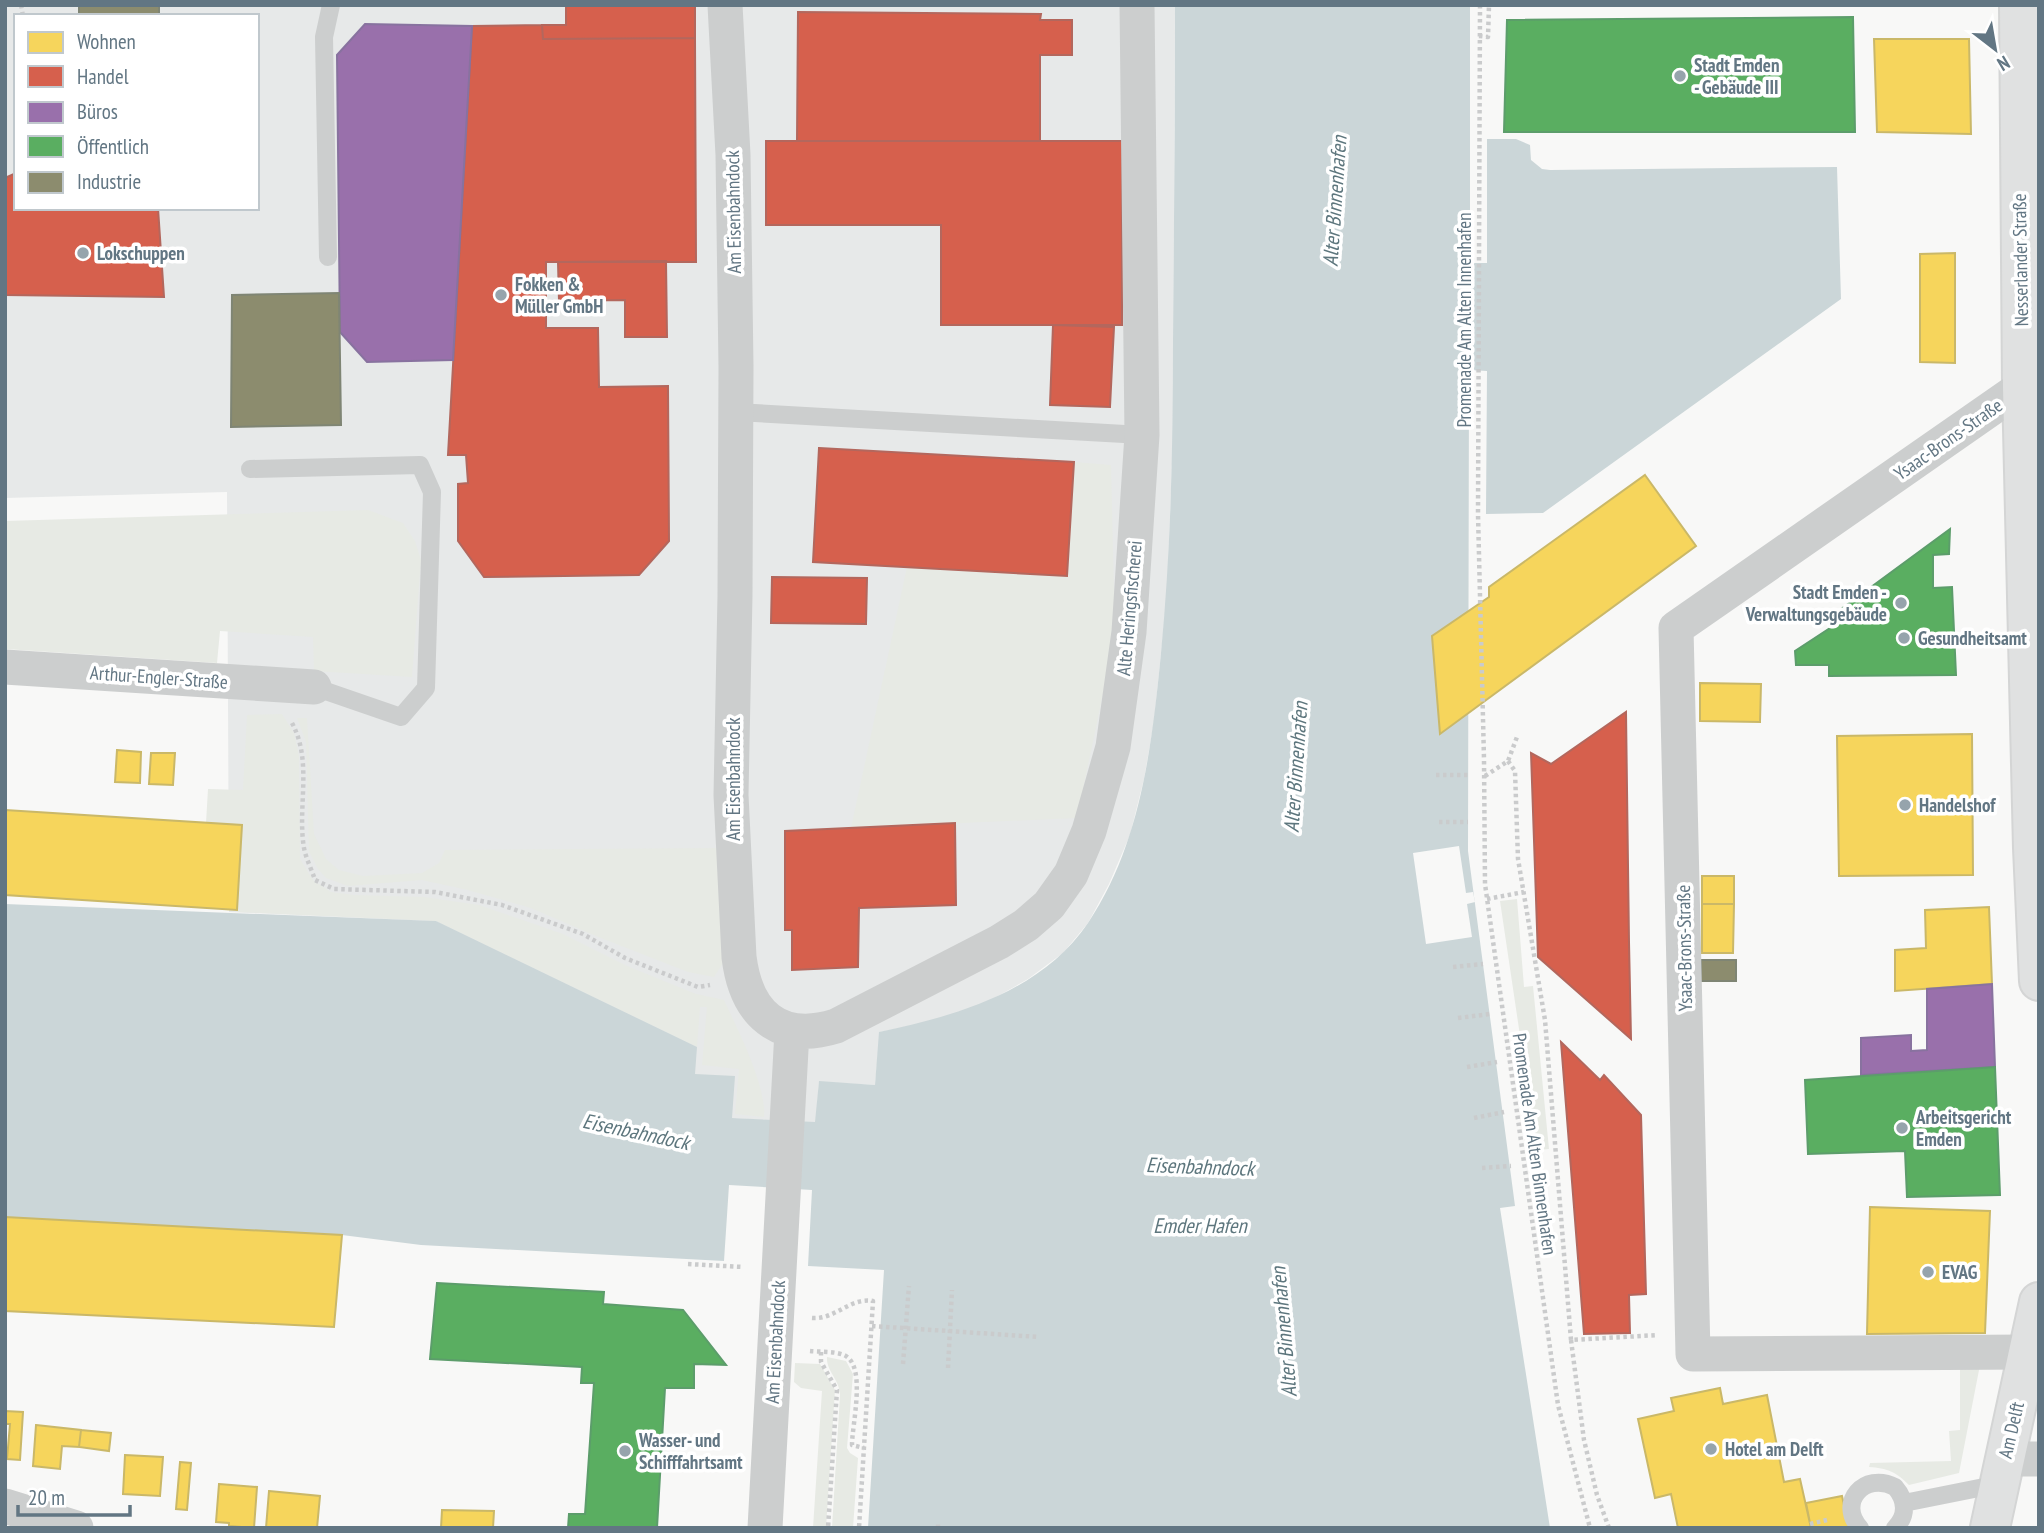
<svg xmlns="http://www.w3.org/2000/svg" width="2044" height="1533" viewBox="0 0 2044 1533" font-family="'PT Sans Narrow',sans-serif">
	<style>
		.built { fill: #e7e9e9; fill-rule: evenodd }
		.green { fill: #e7eae4 }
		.water { fill: #cbd6d8 }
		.pier { fill: #f8f8f7 }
		.homes { fill: #f6d55c; stroke: #cab868; stroke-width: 2 }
		.shops { fill: #d6604d; stroke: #b3675d; stroke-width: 2 }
		.offices { fill: #9970ab; stroke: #88729f; stroke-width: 2 }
		.public { fill: #5aae61; stroke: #5c9d6b; stroke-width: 2 }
		.industry { fill: #8c8c6e; stroke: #7f8574; stroke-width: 2 }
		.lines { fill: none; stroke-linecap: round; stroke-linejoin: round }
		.secondary-casing { stroke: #d4d5d5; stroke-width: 42 }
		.path { stroke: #cacbcc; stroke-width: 4.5; stroke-dasharray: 3.5 3.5; stroke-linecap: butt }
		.lane { stroke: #cccece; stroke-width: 18 }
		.street { stroke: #cccece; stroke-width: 35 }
		.secondary { stroke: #e0e1e1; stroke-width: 38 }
		.poi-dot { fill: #96a4ac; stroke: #fff; stroke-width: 2.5 }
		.labels { text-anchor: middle; stroke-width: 7; stroke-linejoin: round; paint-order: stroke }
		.poi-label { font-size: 19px; font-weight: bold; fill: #627683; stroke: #fff; text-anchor: start }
		.street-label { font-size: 19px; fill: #627683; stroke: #fff }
		.water-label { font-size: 21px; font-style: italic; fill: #5d767d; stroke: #fff }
	</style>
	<rect width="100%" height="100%" fill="#f8f8f7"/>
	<path class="built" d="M5 5H1175L1173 436 1167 595 1154 722 1144 779 1130 835 1109 884 1088 923 1063 953 1028 979 984 1004 933 1021 880 1032 875 1085 819 1082 816 1123 732 1118 695 1074 436 921 229 912 227 492 5 498ZM16 16H257V208H16Z"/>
	<path class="green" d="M1074 462 1111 465 1115 636 1077 818 851 828 907 567 1067 575Z
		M368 510 403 523 415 541 421 560 412 677 314 671 313 637 220 631 217 663 5 649V521Z
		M282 714 294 733 299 756 300 859 313 880 331 892 354 895 424 897 479 905 563 934 627 966 696 994 724 1000C737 1028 767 1087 764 1117L735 1114 739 1069 702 1065 707 1007H700L697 1047 436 921 237 912 242 825 206 823 208 789 243 790 247 715Z
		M297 718H307L314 834 326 859 339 870 363 876 422 873 439 863 445 850 719 848 725 960 714 977 688 972 596 936 531 908 464 889 422 880 348 886 326 878 318 869 309 851 306 742Z
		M1517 899 1524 987 1533 986 1549 1149 1537 1150 1500 901Z
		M827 1357 846 1361 853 1374 847 1448 850 1453 858 1458 853 1528H832L840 1395C840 1380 826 1371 827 1357Z
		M795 1363 820 1364 835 1390 826 1528H813L822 1391 801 1388 794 1382Z
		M1980 1365 1959 1473 1909 1485C1896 1472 1887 1468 1869 1467L1870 1463 1951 1461 1949 1431 1960 1430V1366Z"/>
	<path class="water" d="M1175 5H1470V263H1487V139H1516L1530 145 1531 160 1542 169 1550 170 1837 167 1841 299 1543 513 1486 514 1487 371 1469 370 1468 851 1515 1206 1500 1208 1550 1528H868L884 1270 808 1266 812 1190 729 1185 724 1261 421 1245 342 1235 5 1217V904L436 921 697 1047 695 1074 735 1076 732 1118 815 1122 819 1081 875 1085 879 1032C956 1016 1041 992 1088 923 1141 844 1152 745 1161 653 1171 549 1173 445 1173 341 1174 229 1175 117 1175 5Z"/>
	<path class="pier" d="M1459 846 1466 893 1473 892 1475 902 1467 904 1472 937 1426 944 1413 853Z"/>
	<path class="homes" d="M1874 39H1969L1971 134 1877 132Z
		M1955 253V363L1920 362V254Z
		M1645 475 1696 546 1440 734 1432 636 1489 597V587Z
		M1700 683 1761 684 1760 722 1700 721Z
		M1972 734 1973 875 1839 876 1837 736Z
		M117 750 141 752 140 783 115 782Z
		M151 753H175L173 785 149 784Z
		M5 810 242 825 237 910 5 895Z
		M1702 876H1734V904H1702Z
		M1702 904H1734L1733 953H1702Z
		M1989 907 1992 984 1895 991V950L1926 948 1925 910Z
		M1870 1207 1990 1211 1985 1333 1867 1334Z
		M5 1217 342 1235 334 1327 5 1311Z
		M1720 1388 1723 1404 1767 1395 1784 1482 1800 1479 1811 1528H1678L1671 1494 1655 1498 1638 1419 1674 1411 1671 1398Z
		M5 1411 23 1412 20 1460 7 1459 10 1424H5Z
		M36 1425 81 1430 79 1447 62 1446 60 1469 33 1466Z
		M81 1430 111 1433 109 1451 79 1447Z
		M125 1455 163 1457 160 1496 123 1494Z
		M180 1462 191 1463 187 1510 176 1509Z
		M219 1484 257 1487 254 1528 229 1526V1523L216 1522Z
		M269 1491 320 1496 317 1528H266Z
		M1842 1496 1849 1528H1811L1806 1503Z
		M442 1510 494 1511 493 1528H441Z"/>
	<path class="shops" d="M566 5H695V38L543 39 542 25H566Z
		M798 12 1041 14 1040 20H1072V55H1040V141H797Z
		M542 25 543 39 695 38 696 262H546V328H598L599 387 668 386 669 541 639 575 484 577 458 541V484L468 483 466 455H448L472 26Z
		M766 141H1122V325H941V225H766Z
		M16 173V208H158L164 297 5 295V178Z
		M666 261 667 337H625V300L559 301 558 262Z
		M1053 325 1114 327 1110 407 1050 405Z
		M819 448 1074 462 1067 576 813 562Z
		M772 577 867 578 866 624 771 623Z
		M1626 712 1629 942 1631 1039 1538 957 1531 753 1551 764Z
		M955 823 956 905 859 908 858 967 792 970V930H785V831Z
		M1561 1042 1600 1080 1604 1075 1641 1115 1646 1294 1629 1295 1630 1333 1584 1334Z"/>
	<path class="offices" d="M365 24 472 26 453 360 367 362 340 332 337 55Z
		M1992 984 1995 1067 1861 1075V1038L1911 1035V1051L1927 1050V989Z"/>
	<path class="public" d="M1853 17 1855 132H1504L1507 20Z
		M1950 529 1949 554 1933 555V588L1952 587 1956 675 1829 676V665H1796L1795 651 1830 628 1829 618Z
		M1995 1067 2000 1195 1907 1197 1905 1151 1808 1154 1805 1080Z
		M437 1283 604 1292 603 1304 683 1310 726 1365 694 1364V1388H665L657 1528H568L569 1514H585L594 1383H581L582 1367 430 1359Z"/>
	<path class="industry" d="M79 5H159V16H79Z
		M339 293 341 425 231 427 232 295Z
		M1701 960H1736V981H1701Z"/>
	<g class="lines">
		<g class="secondary-casing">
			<path id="secondary" d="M2019 5 2022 387 2033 848 2039 981
				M1990 1528 2039 1302"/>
		</g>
		<path class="path" d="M21 5 23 16
			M1480 5 1478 514 1484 759 1485 884 1558 1405 1590 1528
			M1479 36 1488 37 1489 5
			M292 723C313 762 297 807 304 848 306 859 312 870 315 880L334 889 435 892 502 905 583 934 625 958 698 987 710 985
			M1508 761 1515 771 1518 859 1545 1020 1571 1340 1658 1335
			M1436 775H1468
			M1485 776 1508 761 1517 737
			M1439 822H1468
			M1487 899 1524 892
			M1453 967 1483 964
			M1458 1018 1490 1014
			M1467 1067 1497 1062
			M1474 1118 1504 1112
			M1482 1168 1511 1166
			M688 1264 743 1267
			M812 1318C835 1320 850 1297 873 1301L859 1528
			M872 1326 1039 1337
			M1571 1340 1584 1440 1597 1495 1609 1528
			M810 1351C820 1352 834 1351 844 1355 867 1365 852 1424 852 1445L864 1448
			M821 1352V1362L837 1390 828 1528
			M903 1364 909 1286
			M948 1368 952 1290
			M1810 1524 1827 1520
			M893 1528V1526
			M938 1528V1522"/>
		<path class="lane" d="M328 257 324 37 331 5
			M736 412 1142 435
			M250 469 420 465 432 492 426 688 401 717 314 687
			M1904 1503 1999 1484
			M1860 1528C1837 1503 1864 1471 1895 1487 1906 1500 1908 1515 1895 1528"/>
		<path class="street" d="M725 5 733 155 736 367 735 595 731 795 739 957C746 1013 778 1044 836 1026L999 942 1026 925 1049 905 1071 874 1089 831 1113 747 1129 632 1142 435 1137 5
			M2022 387 1676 628 1693 1354 2029 1352
			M5 667 314 687
			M2005 1459H2039
			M5 1506 76 1528
			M765 1528 792 1031"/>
		<use href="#secondary" class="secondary"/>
	</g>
	<g class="poi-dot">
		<circle cx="1680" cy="76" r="7"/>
		<circle cx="83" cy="253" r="7"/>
		<circle cx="501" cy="295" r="7"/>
		<circle cx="1901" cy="603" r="7"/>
		<circle cx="1904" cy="638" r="7"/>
		<circle cx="1905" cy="805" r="7"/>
		<circle cx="1902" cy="1128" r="7"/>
		<circle cx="1928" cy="1272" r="7"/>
		<circle cx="1711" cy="1449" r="7"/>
		<circle cx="625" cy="1451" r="7"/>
	</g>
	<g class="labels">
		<g class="poi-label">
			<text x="1694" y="72">Stadt Emden<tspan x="1694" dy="22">- Gebäude III</tspan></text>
			<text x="97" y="260">Lokschuppen</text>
			<text x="515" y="291">Fokken &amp;<tspan x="515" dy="22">Müller GmbH</tspan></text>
			<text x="1887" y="599" text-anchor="end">Stadt Emden -<tspan x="1887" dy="22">Verwaltungsgebäude</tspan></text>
			<text x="1918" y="645">Gesundheitsamt</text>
			<text x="1919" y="812">Handelshof</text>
			<text x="1916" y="1124">Arbeitsgericht<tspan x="1916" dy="22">Emden</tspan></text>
			<text x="1942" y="1279">EVAG</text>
			<text x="639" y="1447">Wasser- und<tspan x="639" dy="22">Schifffahrtsamt</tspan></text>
			<text x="1725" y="1456">Hotel am Delft</text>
		</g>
		<g class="street-label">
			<text transform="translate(733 212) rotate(-91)" y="7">Am Eisenbahndock</text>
			<text transform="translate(2020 260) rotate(-91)" y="7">Nesserlander Straße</text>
			<text transform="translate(1464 320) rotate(-90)" y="7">Promenade Am Alten Innenhafen</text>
			<text transform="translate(1948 439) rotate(-35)" y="7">Ysaac-Brons-Straße</text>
			<text transform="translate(1129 608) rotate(-85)" y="7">Alte Heringsfischerei</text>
			<text transform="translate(159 677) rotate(4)" y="7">Arthur-Engler-Straße</text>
			<text transform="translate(733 779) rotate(-90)" y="7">Am Eisenbahndock</text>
			<text transform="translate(1684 948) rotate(-91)" y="7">Ysaac-Brons-Straße</text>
			<text transform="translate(1535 1144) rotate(82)" y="7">Promenade Am Alten Binnenhafen</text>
			<text transform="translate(775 1342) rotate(-87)" y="7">Am Eisenbahndock</text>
			<text transform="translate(2011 1430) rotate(-77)" y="7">Am Delft</text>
		</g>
		<g class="water-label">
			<text transform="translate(1335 201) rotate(-86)" y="7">Alter Binnenhafen</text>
			<text transform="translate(1296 767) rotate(-86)" y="7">Alter Binnenhafen</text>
			<text transform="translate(636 1132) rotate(12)" y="7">Eisenbahndock</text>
			<text transform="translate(1200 1167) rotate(2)" y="7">Eisenbahndock</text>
			<text x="1200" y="1233">Emder Hafen</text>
			<text transform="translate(1284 1332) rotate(-95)" y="7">Alter Binnenhafen</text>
		</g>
	</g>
	<rect width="2044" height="1533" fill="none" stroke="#627683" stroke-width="14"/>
	<rect x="14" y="14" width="245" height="196" fill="#ffffff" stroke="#c0c8cd" stroke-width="2"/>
	<rect x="28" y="32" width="35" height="21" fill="#f6d55c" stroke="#c0c8cd" stroke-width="2"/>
	<text x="77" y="49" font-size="21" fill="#627683">Wohnen</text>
	<rect x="28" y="66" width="35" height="21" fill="#d6604d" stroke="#c0c8cd" stroke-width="2"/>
	<text x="77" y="84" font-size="21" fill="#627683">Handel</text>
	<rect x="28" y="102" width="35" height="21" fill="#9970ab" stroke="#c0c8cd" stroke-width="2"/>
	<text x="77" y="119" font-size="21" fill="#627683">Büros</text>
	<rect x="28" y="136" width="35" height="21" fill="#5aae61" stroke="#c0c8cd" stroke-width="2"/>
	<text x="77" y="154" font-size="21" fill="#627683">Öffentlich</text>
	<rect x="28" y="172" width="35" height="21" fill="#8c8c6e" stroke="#c0c8cd" stroke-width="2"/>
	<text x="77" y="189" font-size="21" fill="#627683">Industrie</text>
	<g transform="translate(1995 49) rotate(149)" stroke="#ffffff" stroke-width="5" paint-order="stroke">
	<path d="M0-5L12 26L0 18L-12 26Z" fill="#627683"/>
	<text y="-10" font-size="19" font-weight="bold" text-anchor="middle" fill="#627683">N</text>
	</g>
	<path d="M18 1505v10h112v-10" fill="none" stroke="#627683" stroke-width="3.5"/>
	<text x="28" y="1505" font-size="21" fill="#627683" stroke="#ffffff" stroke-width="5" paint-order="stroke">20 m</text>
</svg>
